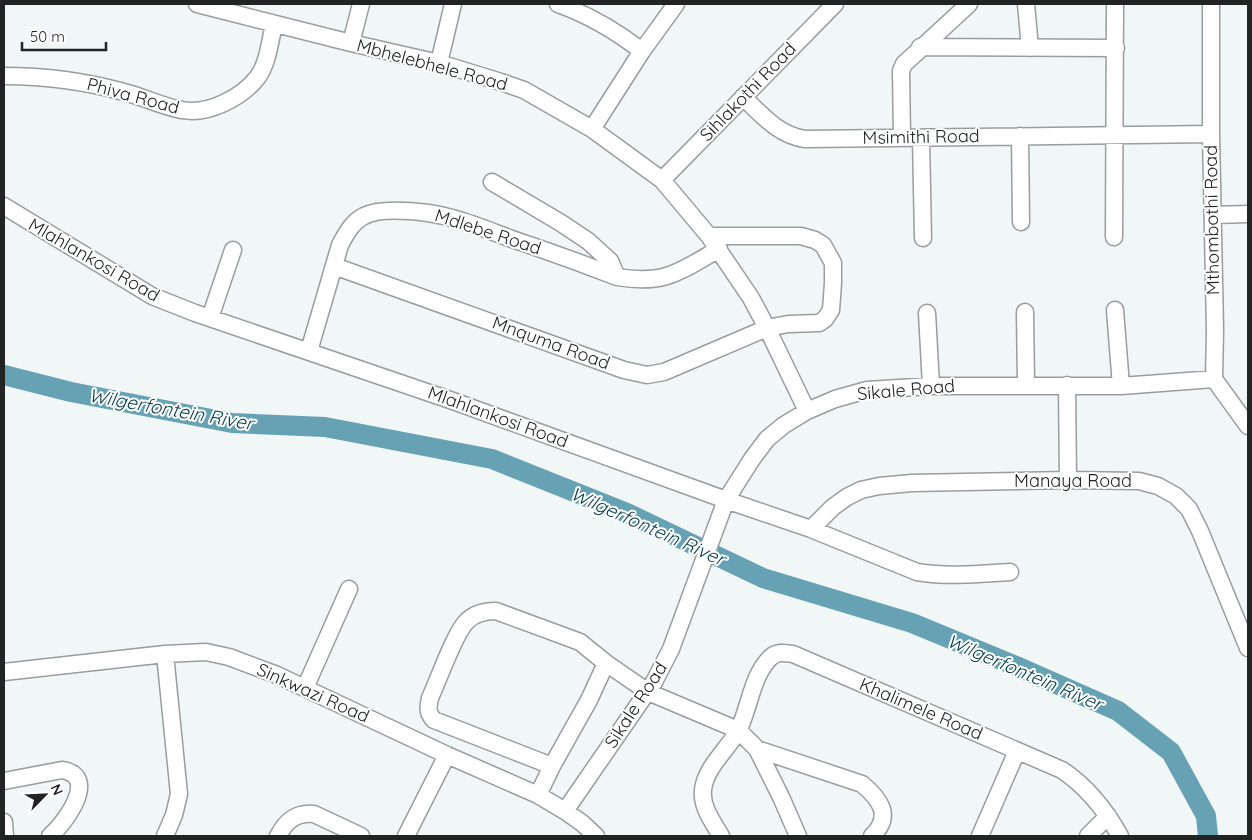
<svg xmlns="http://www.w3.org/2000/svg" width="1252" height="840" viewBox="0 0 1252 840" font-family="Quicksand,sans-serif">
	<style>
		.lines { fill: none; stroke-linecap: round; stroke-linejoin: round }
		.river { stroke: #66a1b4; stroke-width: 20 }
		.minor-casing { stroke: #999d9f; stroke-width: 19 }
		.minor { stroke: #fff; stroke-width: 16 }
		.labels { text-anchor: middle; stroke-width: 4; stroke-linejoin: round; paint-order: stroke }
		.street-label { font-size: 18px; fill: #222424; stroke: #fff }
		.water-label { font-size: 19px; font-style: italic; fill: #043d4b; stroke: #fff }
	</style>
	<rect width="100%" height="100%" fill="#f1f6f7"/>
	<g class="lines">
		<path class="river" d="M4 375 71 392 232 423 325 427 492 459 627 513 763 578 912 623 1016 666 1118 711 1171 752 1206 816 1208 836"/>
		<g class="minor-casing">
			<path id="minor" d="M197 4 351 43 439 63 501 82 524 90 592 129 662 180 709 236 751 298 767 328 807 411
				M558 4C589 15 616 31 642 51
				M1026 4 1030 48
				M1211 4V134L1215 330 1214 379 1248 426
				M351 43 361 4
				M920 47 1116 48
				M439 63 453 4
				M4 76C45 76 84 81 124 92 144 97 163 107 182 110 208 115 241 98 257 78 268 64 270 41 274 24
				M743 97C762 115 778 135 805 139L1211 134
				M592 129 642 51 676 4
				M1020 136 1021 222
				M902 138 901 71 904 64 969 4
				M921 138 923 238
				M662 180 835 4
				M492 182 561 223 588 241 610 261 617 277
				M4 206 152 296 195 313 453 401 726 500 811 529 917 572C948 577 978 574 1010 572
				M1213 215 1248 214
				M1114 237 1115 4
				M334 266 624 370 647 375 664 372 767 328 788 324 819 323 825 319 831 310 833 283V263L823 245 815 240 801 236H709
				M1115 310 1121 386
				M1025 312 1026 386
				M927 313 931 386
				M210 318 233 250
				M309 351 340 245C346 234 352 222 364 216 379 208 412 211 428 213 456 217 483 228 509 238 545 250 581 263 617 277 665 285 679 272 719 249
				M1067 385 1068 480
				M811 529 833 507 847 497 861 490 879 486 912 483 1068 480 1139 481 1158 486 1176 496 1189 509 1200 531 1248 648
				M165 654 179 794 174 815 165 836
				M4 672 165 654 206 652 229 657 277 675 447 755 538 795 565 811 582 823 596 836
				M305 688 349 589
				M757 749 862 784C880 799 893 816 872 836
				M552 766 589 700 606 663
				M4 781 62 770C100 776 65 823 50 836
				M538 795 552 766 434 720C427 713 428 707 430 698 438 681 455 632 467 621 475 613 485 611 496 611L580 642 606 663 648 692 738 730 757 749 781 797 798 836
				M565 811 654 682 671 649 726 500 752 459 767 439 784 425 807 411 835 399 867 390 931 386H1121L1214 379
				M4 822 5 836
				M278 836C286 821 296 812 314 814L361 836
				M406 836 447 755
				M721 836C713 822 701 807 703 790 705 768 727 750 738 731 750 708 751 676 771 657 778 651 785 653 793 654L1062 770C1086 786 1106 811 1120 836
				M980 836 1017 751
				M1088 836 1108 816"/>
		</g>
		<use href="#minor" class="minor"/>
	</g>
	<g class="labels">
		<g class="street-label">
			<text transform="translate(432 65) rotate(15)" y="6">Mbhelebhele Road</text>
			<text transform="translate(748 92) rotate(-46)" y="6">Sihlakothi Road</text>
			<text transform="translate(133 96) rotate(15)" y="6">Phiva Road</text>
			<text transform="translate(921 137) rotate(-1)" y="6">Msimithi Road</text>
			<text transform="translate(1212 220) rotate(-91)" y="6">Mthombothi Road</text>
			<text transform="translate(488 232) rotate(18)" y="6">Mdlebe Road</text>
			<text transform="translate(94 260) rotate(30)" y="6">Mlahlankosi Road</text>
			<text transform="translate(551 343) rotate(20)" y="6">Mnquma Road</text>
			<text transform="translate(906 390) rotate(-5)" y="6">Sikale Road</text>
			<text transform="translate(498 417) rotate(20)" y="6">Mlahlankosi Road</text>
			<text x="1073" y="487">Manaya Road</text>
			<text transform="translate(313 693) rotate(24)" y="6">Sinkwazi Road</text>
			<text transform="translate(636 705) rotate(-57)" y="6">Sikale Road</text>
			<text transform="translate(921 709) rotate(23)" y="6">Khalimele Road</text>
		</g>
		<g class="water-label">
			<text transform="translate(171 409) rotate(10)" y="7">Wilgerfontein River</text>
			<text transform="translate(648 526) rotate(24)" y="7">Wilgerfontein River</text>
			<text transform="translate(1025 672) rotate(23)" y="7">Wilgerfontein River</text>
		</g>
	</g>
	<rect width="1252" height="840" fill="none" stroke="#222424" stroke-width="10"/>
	<g transform="translate(45 795) rotate(66)" stroke="#ffffff" stroke-width="4" paint-order="stroke">
	<path d="M0-4L9 19L0 12L-9 19Z" fill="#222424"/>
	<text y="-8" font-size="14" font-weight="bold" text-anchor="middle" fill="#222424">N</text>
	</g>
	<path d="M22 42v8h84v-8" fill="none" stroke="#222424" stroke-width="2.5"/>
	<text x="30" y="42" font-size="15" fill="#222424" stroke="#ffffff" stroke-width="4" paint-order="stroke">50 m</text>
</svg>
